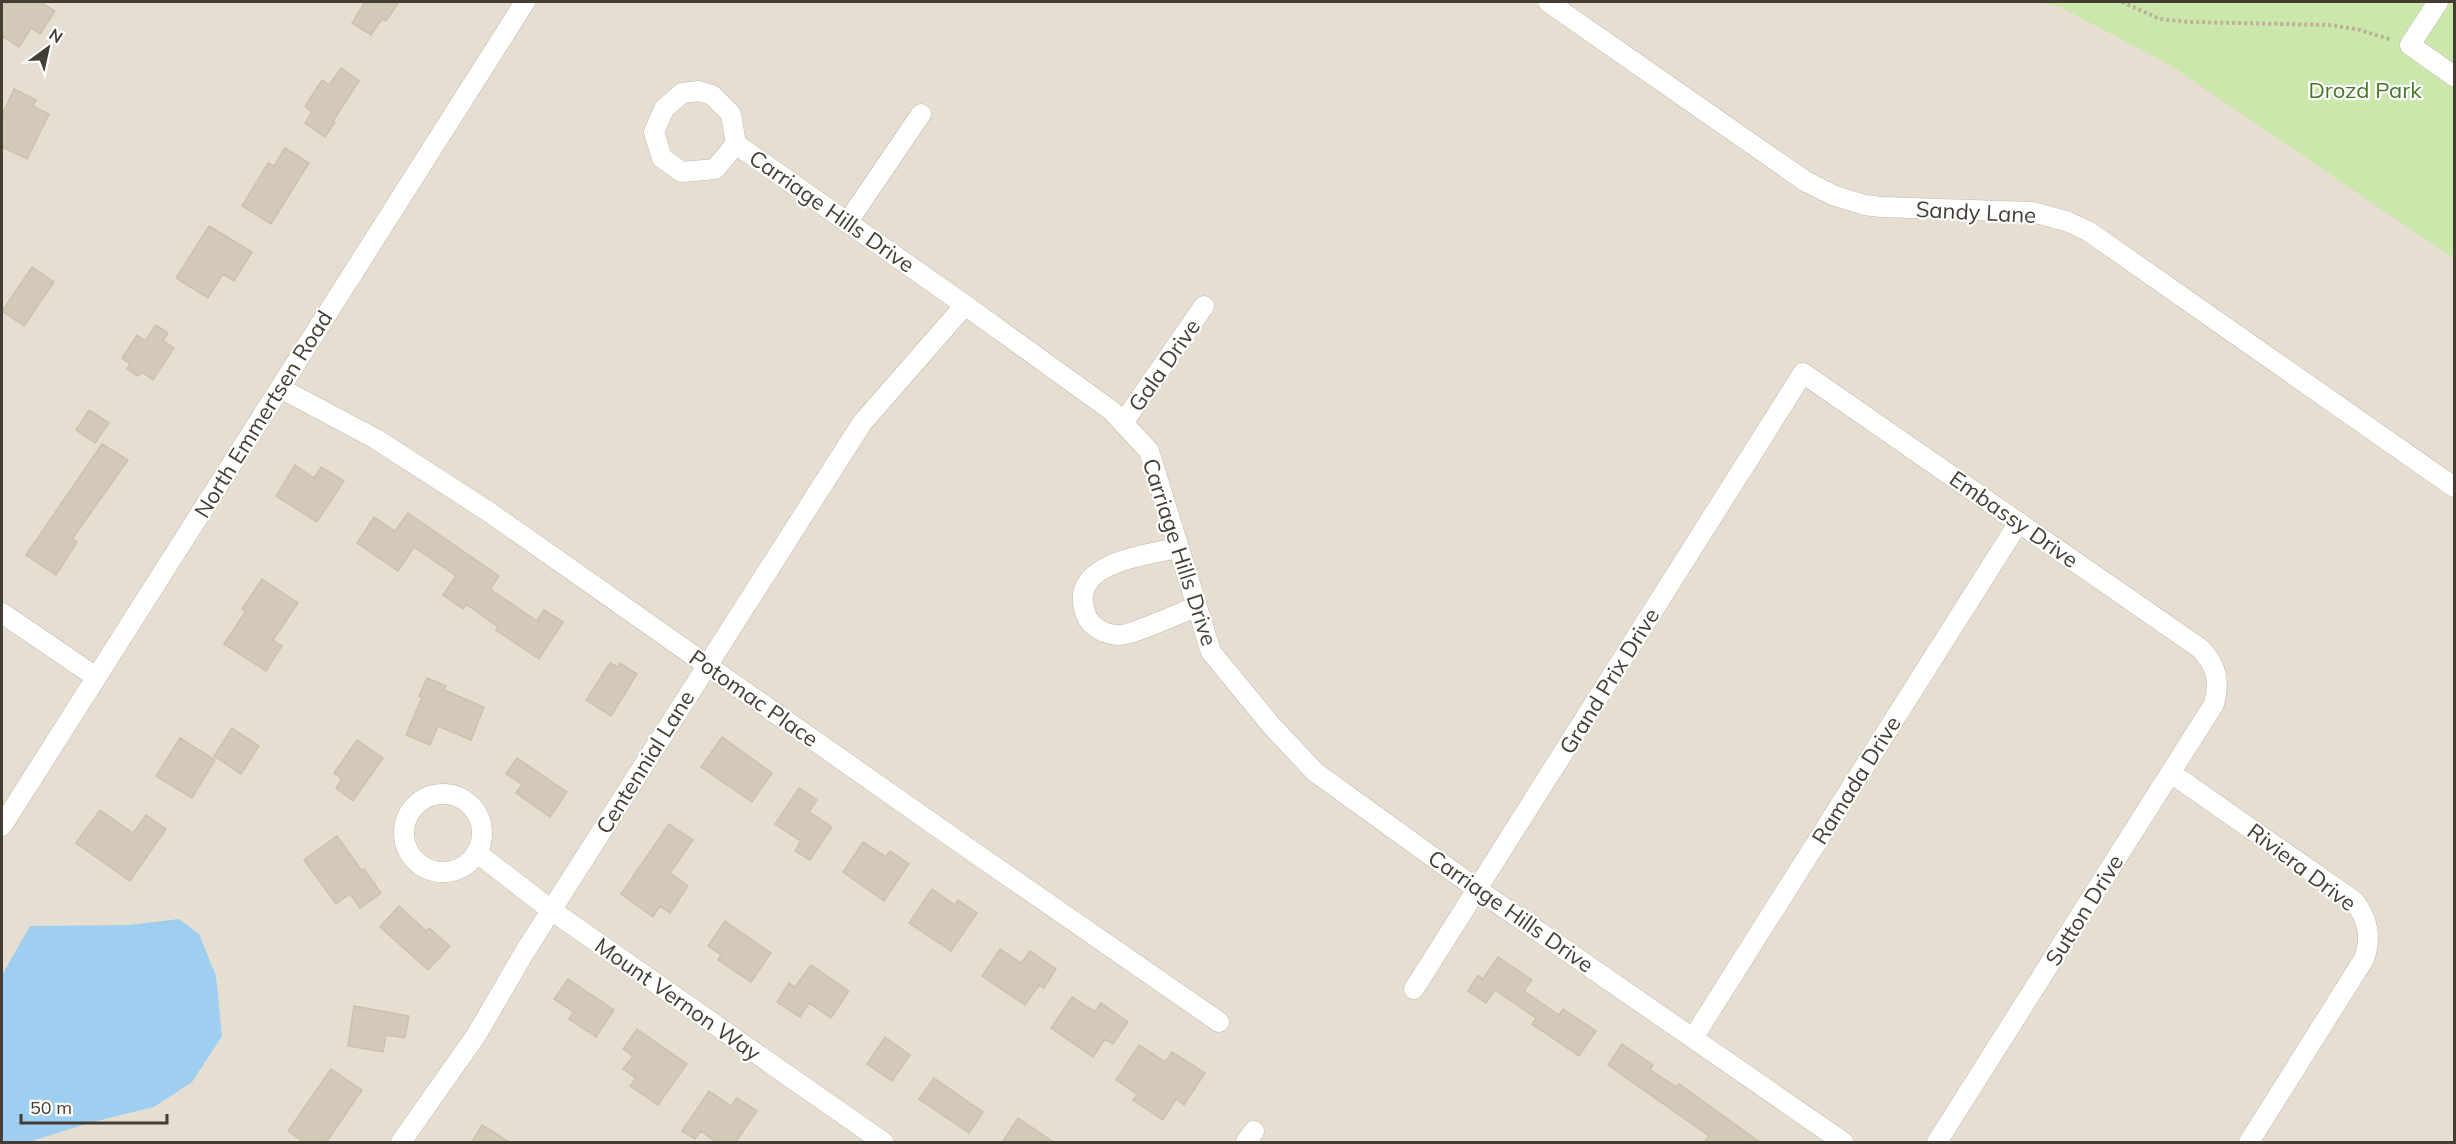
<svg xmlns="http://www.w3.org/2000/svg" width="2456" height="1144" viewBox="0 0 2456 1144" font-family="Mulish,sans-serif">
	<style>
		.residential { fill: #e6dfd1 }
		.green { fill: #cce7ab }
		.water { fill: #9ecff0 }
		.building { fill: #d3c9b9; stroke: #cec1ac; stroke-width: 1.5 }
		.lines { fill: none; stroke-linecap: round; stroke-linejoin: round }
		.minor-casing { stroke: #c0b8a9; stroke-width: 21 }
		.path { stroke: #bfb197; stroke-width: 4; stroke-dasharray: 3 3; stroke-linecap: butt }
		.minor { stroke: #fff; stroke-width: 20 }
		.labels { text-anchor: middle; stroke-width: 4.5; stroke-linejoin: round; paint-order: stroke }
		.park-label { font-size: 22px; fill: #457527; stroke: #fff }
		.street-label { font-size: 22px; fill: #443d33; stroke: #fff }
	</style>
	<rect width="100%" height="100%" fill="#f2ede3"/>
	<path class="residential" d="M2 2H2454V1142H2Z"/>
	<path class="green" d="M2039 2H2454V259L2170 65 2060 7Z"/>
	<path class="water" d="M179 919 199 934 216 976 222 1036 192 1082 154 1107 89 1123 29 1142H2V975L30 926 129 925Z"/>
	<path class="building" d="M2 2H40L55 11 40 34 31 28 19 47 2 36Z
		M365 2H399L386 21 382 19 371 35 352 23Z
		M341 68 359 81 333 121 335 122 325 137 305 123 312 112 305 106 322 80 329 85Z
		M14 89 36 100 33 106 49 114 27 159 2 147V115Z
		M285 148 309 163 271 224 242 206 268 163 274 166Z
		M209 226 252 252 234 281 223 274 208 298 176 278Z
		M32 267 54 282 24 326 2 311Z
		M156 325 168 333 163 341 174 348 153 380 142 372 138 376 127 369 130 364 122 358 137 335 145 341Z
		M89 410 109 423 95 443 76 430Z
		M102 444 128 460 72 539 77 542 56 575 26 555Z
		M295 465 314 478 321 467 344 481 317 522 276 496Z
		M408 513 499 576 490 589 537 621 544 610 563 622 539 659 496 630 498 627 466 604 463 609 443 595 456 576 414 547 398 571 357 543 374 517 395 531Z
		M262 579 298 603 273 640 282 646 266 671 224 644 246 611 242 609Z
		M610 663 618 667 620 663 637 674 611 716 586 700Z
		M427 678 446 686 444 690 484 707 471 740 438 726 430 745 406 735 422 697 419 696Z
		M232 728 259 746 241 774 214 756Z
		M722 737 772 773 752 802 701 767Z
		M180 738 215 760 192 798 156 776Z
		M357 740 383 758 353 801 336 788 342 779 334 773Z
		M517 758 567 792 550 817 516 793 522 784 506 774Z
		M799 788 817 800 809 812 832 827 810 860 795 851 801 841 775 824Z
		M100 810 133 833 146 815 166 829 130 881 76 843Z
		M669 824 693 840 670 873 688 886 670 913 660 906 653 917 621 894Z
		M337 836 362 871 364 869 381 893 360 908 350 894 336 904 304 860Z
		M863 842 886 857 890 851 909 864 884 901 843 872Z
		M932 889 955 905 958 900 977 913 951 951 909 923Z
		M399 906 426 931 429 928 450 946 428 970 380 927Z
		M725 921 771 953 751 982 718 960 721 955 708 946Z
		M1000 949 1021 963 1030 951 1056 969 1044 988 1039 985 1025 1005 982 976Z
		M1498 957 1532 980 1524 991 1559 1015 1563 1009 1596 1031 1579 1056 1532 1024 1536 1018 1495 990 1486 1003 1468 991 1478 975 1483 979Z
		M811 965 849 991 831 1018 809 1003 800 1017 777 1002 789 983 795 987Z
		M568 979 614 1010 596 1037 569 1019 574 1012 554 999Z
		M1072 997 1095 1012 1101 1003 1128 1022 1113 1044 1105 1039 1093 1057 1051 1028Z
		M354 1006 409 1016 405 1038 386 1035 383 1052 348 1046Z
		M637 1029 687 1064 658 1105 630 1086 636 1078 623 1069 633 1056 623 1049Z
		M885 1037 910 1055 892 1081 867 1064Z
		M1622 1044 1653 1065 1650 1070 1676 1087 1679 1084 1761 1143H1704L1709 1136 1608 1065Z
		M1139 1045 1165 1062 1172 1052 1205 1073 1184 1105 1176 1099 1163 1120 1133 1100 1137 1094 1116 1080Z
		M331 1069 362 1090 326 1143H305L288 1131Z
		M934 1078 983 1112 969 1133 919 1099Z
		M709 1091 731 1106 737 1098 757 1111 735 1143H717L701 1131 695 1139 682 1131Z
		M1018 1118 1055 1143H1002Z
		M482 1125 511 1143H471Z"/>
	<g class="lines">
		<g class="minor-casing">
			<path id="minor" d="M1548 2 1805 181 1835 196 1865 205 1881 207 2032 212 2066 221 2088 231 2454 487
				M2438 2 2410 45 2454 76
				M736 144 715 169 682 172 662 158 654 132 664 109 682 93 699 91 712 95 731 114 736 144 965 305 1112 411 1149 451 1211 652 1271 725 1315 772 1477 889 1843 1142
				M847 223 921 114
				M280 388 376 439 489 512 949 835 1219 1022
				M1123 423 1204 306
				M1177 548C1143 556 1066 563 1086 615 1091 628 1106 635 1119 635 1130 636 1182 612 1196 607
				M2 613 96 677
				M2171 773 2354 901C2368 919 2372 937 2364 959L2249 1142
				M404 833a39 39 0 1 1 78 0a39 39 0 1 1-78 0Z
				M2 826 525 2
				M476 852 551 910 883 1142
				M1414 989 1803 373 2201 649C2217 667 2220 681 2214 704L1937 1142
				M1693 1038 2019 522
				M401 1142 477 1034 524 953 862 423 965 305
				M1246 1142 1254 1131"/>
		</g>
		<path class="path" d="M2122 2 2160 19 2188 22 2332 25 2360 30 2392 40"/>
		<use href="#minor" class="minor"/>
	</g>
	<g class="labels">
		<g class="park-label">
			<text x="2365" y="98">Drozd Park</text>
		</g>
		<g class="street-label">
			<text transform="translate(832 211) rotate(35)" y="8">Carriage Hills Drive</text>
			<text transform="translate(1976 212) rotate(3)" y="8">Sandy Lane</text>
			<text transform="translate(1164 365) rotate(-55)" y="8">Gala Drive</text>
			<text transform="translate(263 414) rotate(-58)" y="8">North Emmertsen Road</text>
			<text transform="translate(2014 519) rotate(35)" y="8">Embassy Drive</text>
			<text transform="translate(1180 552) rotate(72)" y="8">Carriage Hills Drive</text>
			<text transform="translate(1609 681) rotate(-58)" y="8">Grand Prix Drive</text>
			<text transform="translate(754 698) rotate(35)" y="8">Potomac Place</text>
			<text transform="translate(645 762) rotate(-58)" y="8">Centennial Lane</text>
			<text transform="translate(1856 780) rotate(-58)" y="8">Ramada Drive</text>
			<text transform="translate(2302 867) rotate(37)" y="8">Riviera Drive</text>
			<text transform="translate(2084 910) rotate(-58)" y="8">Sutton Drive</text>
			<text transform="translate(1511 911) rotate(35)" y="8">Carriage Hills Drive</text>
			<text transform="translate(678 999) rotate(35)" y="8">Mount Vernon Way</text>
		</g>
	</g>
	<rect width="2456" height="1144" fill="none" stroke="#443d33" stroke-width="6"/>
	<g transform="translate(48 48) rotate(33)" stroke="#ffffff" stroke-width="4.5" paint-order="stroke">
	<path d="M0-4.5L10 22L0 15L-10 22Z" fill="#443d33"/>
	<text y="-9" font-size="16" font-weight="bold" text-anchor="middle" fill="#443d33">N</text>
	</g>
	<path d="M21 1114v9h146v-9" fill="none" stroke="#443d33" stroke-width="3"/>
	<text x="30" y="1114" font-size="18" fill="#443d33" stroke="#ffffff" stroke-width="4.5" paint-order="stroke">50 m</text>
</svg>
